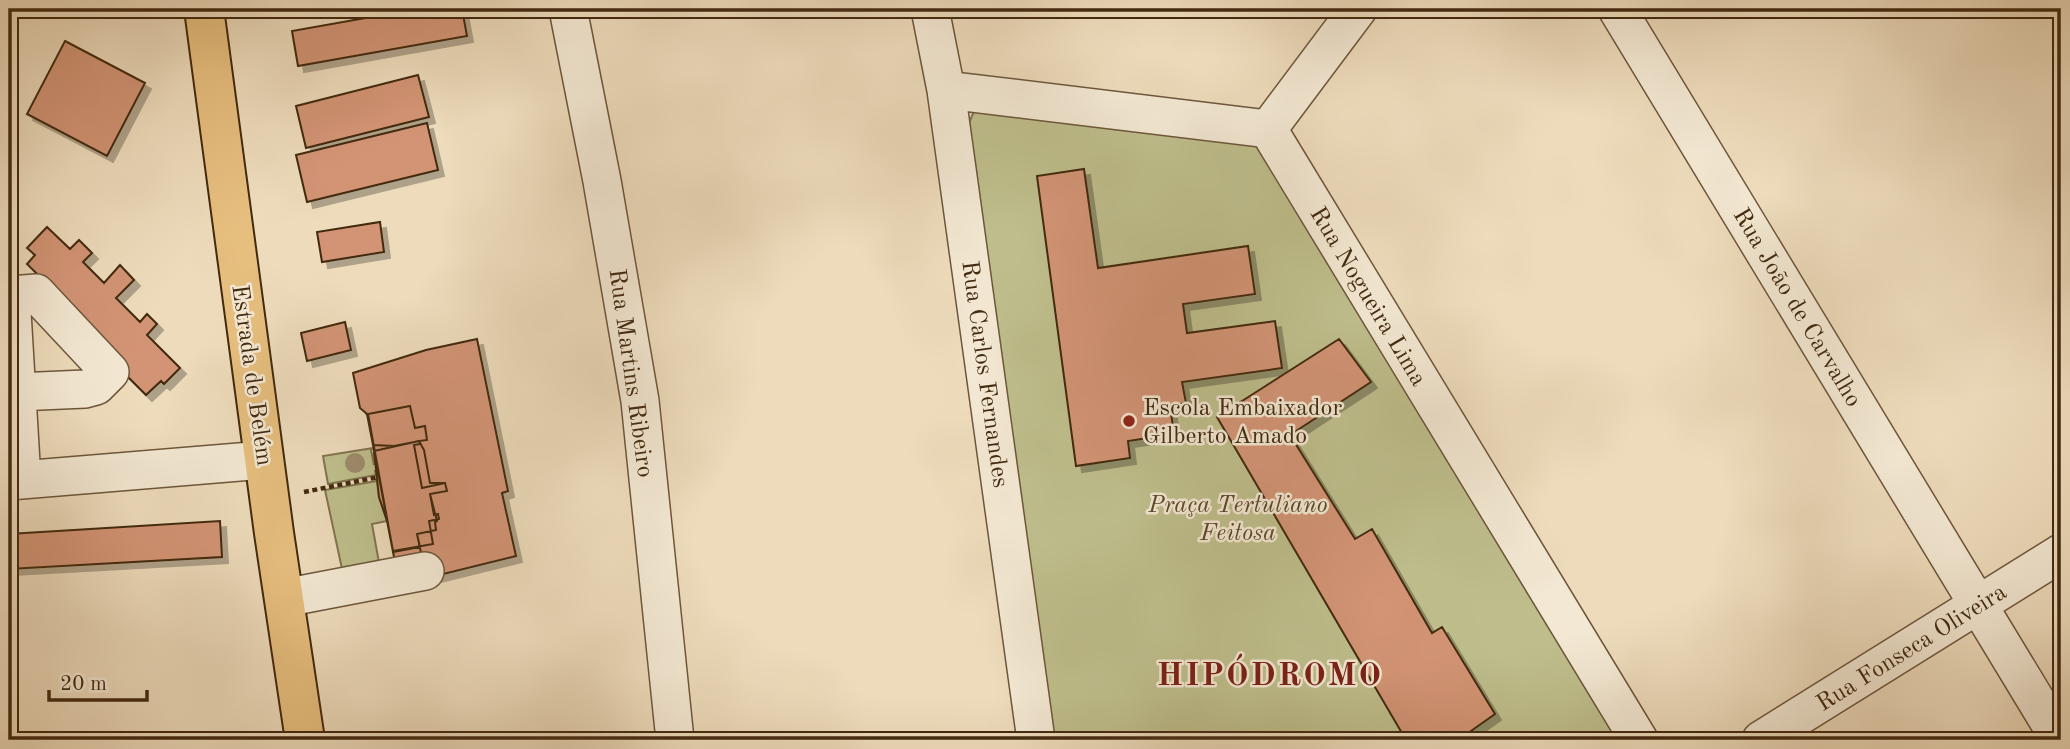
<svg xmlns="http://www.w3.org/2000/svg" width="2070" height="749" viewBox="0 0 2070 749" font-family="'Old Standard TT',serif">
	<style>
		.green { fill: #bebe8c; stroke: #80744e; stroke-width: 2 }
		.building { fill: #d29474; stroke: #422a10; stroke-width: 2; filter: url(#shadow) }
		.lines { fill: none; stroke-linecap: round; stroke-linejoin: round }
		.minor-casing { stroke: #6d563b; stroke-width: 40 }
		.major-casing { stroke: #422a10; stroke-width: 42 }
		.path { stroke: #422a10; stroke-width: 4.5; stroke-dasharray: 5 3.5; stroke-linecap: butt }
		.minor { stroke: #f3e8d3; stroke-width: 37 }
		.major { stroke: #e6be7e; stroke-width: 38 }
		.tree { fill: #9d8a6b }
		.poi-dot { fill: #8f2418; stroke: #f3e8d3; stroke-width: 2.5 }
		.labels { text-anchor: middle; stroke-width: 5; stroke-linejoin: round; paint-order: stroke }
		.street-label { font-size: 24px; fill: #422a10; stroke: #f3e8d3 }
		.poi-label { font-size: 24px; fill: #422a10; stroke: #f3e8d3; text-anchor: start }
		.park-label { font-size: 24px; font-style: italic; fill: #5b4829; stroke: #f3e8d3 }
		.district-label { font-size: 32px; font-weight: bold; letter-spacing: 2px; fill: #7a1f14; stroke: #f3e8d3 }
	</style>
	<defs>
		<filter id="shadow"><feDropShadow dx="6" dy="6" stdDeviation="0" flood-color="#0004"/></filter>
	</defs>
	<rect width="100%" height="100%" fill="#eddbbb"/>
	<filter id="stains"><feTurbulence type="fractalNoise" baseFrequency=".00286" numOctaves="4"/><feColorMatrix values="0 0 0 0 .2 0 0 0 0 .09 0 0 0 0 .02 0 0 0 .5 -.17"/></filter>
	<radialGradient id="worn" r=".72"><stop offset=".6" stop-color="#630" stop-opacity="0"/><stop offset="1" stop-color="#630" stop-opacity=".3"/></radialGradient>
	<path class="green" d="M974 111 1255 145 1268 154 1627 740H1045L967 128Z
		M373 448 371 450 374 465V451L409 465 375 471 376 475 328 484 323 456Z
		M377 481 379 497 387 521 372 524 380 568 344 578 325 490Z"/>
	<path class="building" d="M416 9H462L467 36 298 66 292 31Z
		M65 41 145 83 107 156 27 114Z
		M418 75 429 117 306 148 296 106Z
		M427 123 438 170 307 202 296 155Z
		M1084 169 1098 268 1248 246 1255 294 1183 304 1187 333 1275 321 1282 368 1182 382 1186 403 1170 406 1174 434 1128 441 1130 458 1076 466 1037 176Z
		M380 222 384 252 322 262 317 232Z
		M47 227 70 249 79 240 92 253 83 262 104 283 120 265 134 280 116 298 140 322 147 314 157 324 147 335 180 368 164 384 161 381 146 395 80 329 86 322 27 264 35 255 27 248Z
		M345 322 351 350 307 361 301 333Z
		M477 339 508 491 502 493 516 556 427 578 396 567 393 552 420 547 417 534 436 530 435 522 437 521 430 494 447 491 445 483H430L424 450 419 441 394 446 373 445 367 414 360 408 353 373 426 350Z
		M1339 339 1371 382 1290 435 1355 539 1372 529 1432 633 1442 627 1495 714 1471 731 1476 740H1406L1217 417Z
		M410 406 415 428 425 426 427 440 419 441 420 444 414 445 422 488 445 483 447 491 430 494 434 515 438 514 439 519 429 521 433 544 393 551 368 414Z
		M419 441 420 444 414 445 422 488 445 483 447 491 430 494 437 521 435 522 436 530 417 534 423 562 396 567 387 521 379 497 374 451Z
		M419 441 424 450 430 483H445L447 491 430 494 437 521 435 522 436 530 417 534 420 547 393 552 373 445 394 446Z
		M220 521 222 557 9 569V534Z"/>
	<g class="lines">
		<g class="minor-casing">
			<path id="minor" d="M568 9 602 181 640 401 675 740
				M930 9 946 90 1036 740
				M1617 9 2060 740
				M946 90 1268 129
				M1268 129 1639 740
				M1268 129 1358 9
				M17 392 85 389 96 386 110 372 36 293 11 295 22 480
				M9 481 264 460
				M284 598 425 571
				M1761 740 2061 553"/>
		</g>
		<g class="major-casing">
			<path id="major" d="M204 9 274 533 305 740"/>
		</g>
		<path class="path" d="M304 492 379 477"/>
		<use href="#minor" class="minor"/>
		<use href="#major" class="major"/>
	</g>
	<circle class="tree" cx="355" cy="463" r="10"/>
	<circle class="poi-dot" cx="1129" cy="421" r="7"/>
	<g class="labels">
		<g class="street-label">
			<text transform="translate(1369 296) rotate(59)" y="8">Rua Nogueira Lima</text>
			<text transform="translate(1798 307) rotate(59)" y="8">Rua João de Carvalho</text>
			<text transform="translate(632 373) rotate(82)" y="8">Rua Martins Ribeiro</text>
			<text transform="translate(986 374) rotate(82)" y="8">Rua Carlos Fernandes</text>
			<text transform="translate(253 375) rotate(82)" y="8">Estrada de Belém</text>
			<text transform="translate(1911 647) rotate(-32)" y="8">Rua Fonseca Oliveira</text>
		</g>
		<g class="poi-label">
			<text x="1143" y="415">Escola Embaixador<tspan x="1143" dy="28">Gilberto Amado</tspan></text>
		</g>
		<g class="park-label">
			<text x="1238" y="512">Praça Tertuliano<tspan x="1238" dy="28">Feitosa</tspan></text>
		</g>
		<g class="district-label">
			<text x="1270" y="685">HIPÓDROMO</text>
		</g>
	</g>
	<rect width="2070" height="749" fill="none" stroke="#eddbbb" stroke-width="35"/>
	<rect x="10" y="10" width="2049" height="728" fill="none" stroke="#422a10" stroke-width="3.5"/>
	<rect x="18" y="18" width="2035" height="714" fill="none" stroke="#422a10" stroke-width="2"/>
	<path d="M49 690v10h98v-10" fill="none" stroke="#422a10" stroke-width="3.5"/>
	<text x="60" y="690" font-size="21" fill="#422a10" stroke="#f3e8d3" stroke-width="5" paint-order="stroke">20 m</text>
	<rect width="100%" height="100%" filter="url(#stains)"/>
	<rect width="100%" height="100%" fill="url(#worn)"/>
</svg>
